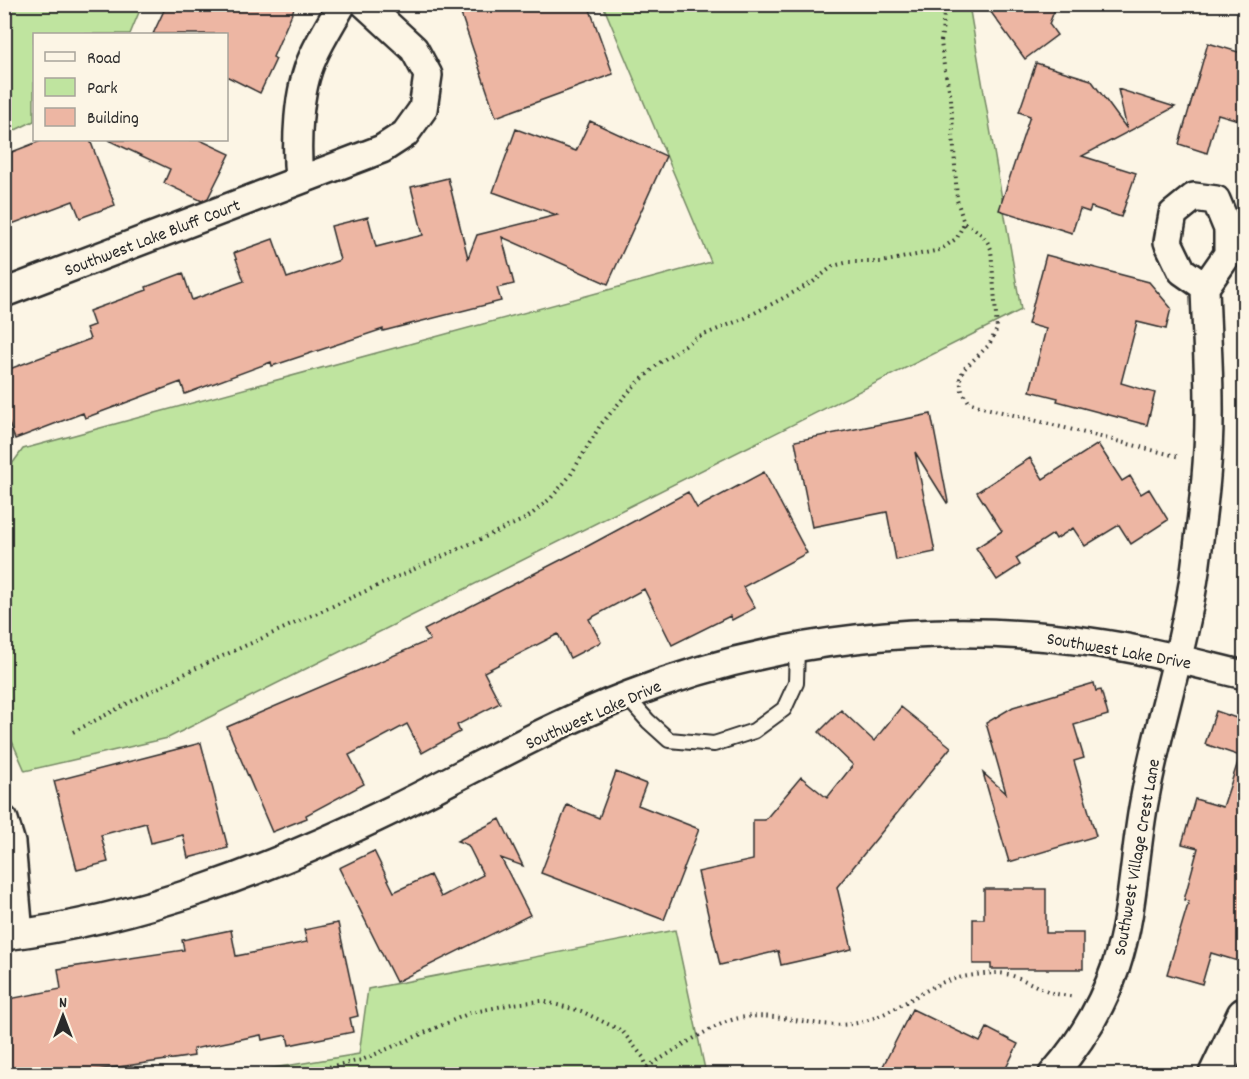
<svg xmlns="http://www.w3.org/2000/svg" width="1249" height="1079" viewBox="0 0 1249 1079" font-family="Dekko,sans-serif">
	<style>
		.green { fill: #bfe49f; stroke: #758865; stroke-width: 1.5 }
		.building { fill: #edb6a3; stroke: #2b2b2b; stroke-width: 1.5 }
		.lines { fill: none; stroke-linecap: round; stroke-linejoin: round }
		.lane-casing { stroke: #2b2b2b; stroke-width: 18 }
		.street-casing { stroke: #2b2b2b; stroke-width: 32 }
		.secondary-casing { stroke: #2b2b2b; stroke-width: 38 }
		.path { stroke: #2b2b2b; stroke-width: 4; stroke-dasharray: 1.5 4.5; stroke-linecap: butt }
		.lane { stroke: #fcf5e5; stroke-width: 14 }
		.street { stroke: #fcf5e5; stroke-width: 27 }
		.secondary { stroke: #fcf5e5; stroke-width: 33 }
		.labels { text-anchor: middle; stroke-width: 5; stroke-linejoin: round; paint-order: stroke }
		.street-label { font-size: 18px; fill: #2b2b2b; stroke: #fcf5e5 }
	</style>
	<rect width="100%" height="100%" fill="#fcf5e5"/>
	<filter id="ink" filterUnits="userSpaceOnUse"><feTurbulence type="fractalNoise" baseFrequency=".0167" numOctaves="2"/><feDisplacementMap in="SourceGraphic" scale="12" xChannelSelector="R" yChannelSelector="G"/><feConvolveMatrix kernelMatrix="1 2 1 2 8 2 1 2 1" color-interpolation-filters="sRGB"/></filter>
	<g filter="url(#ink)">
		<path class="green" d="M4 5 5 4 142 5 130 34H34V121L5 135Z
			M603 5H969L1021 310 168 738 25 771 5 725 4 475 23 449 711 262Z
			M675 930 706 1074H237L359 1054 368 989Z"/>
		<path class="building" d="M167 4H296L273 57 276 59 260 93 226 76V34H153Z
			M488 4H588L613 74 496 117 461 14Z
			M985 4H1057L1049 24 1057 35 1025 59Z
			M1208 43 1245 54V122L1218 114 1207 153 1179 144Z
			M1036 63 1091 80 1127 129 1118 89 1175 107 1082 156 1136 173 1121 217 1091 207 1089 212 1080 209 1072 233 999 210 1030 116 1019 112Z
			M590 121 666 156 608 284 502 237 514 284 497 288 501 301 383 331V329L272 366 271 362 185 394 181 382 85 418 83 413 15 439 4 411V371L90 339 86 328 94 325 89 311 147 290 146 287 183 273 192 300 244 281 234 253 273 239 287 278 340 260 331 226 368 217 376 247 423 235 411 187 448 178 468 258 477 235 557 215 493 192 516 129 576 151Z
			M43 140H90L115 205 80 218 73 201 4 227V155Z
			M108 140H200L230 154 208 198 202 201 164 183 170 169Z
			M1046 255 1149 282 1171 308 1166 329 1137 322 1121 383 1155 393 1147 425 1057 401 1058 398 1030 391 1046 329 1028 324Z
			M931 414 948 502 947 503 915 452 935 552 896 560 887 512 812 527 795 441Z
			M1098 444 1122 481 1130 476 1141 494 1149 489 1168 520 1131 544 1119 525 1085 546 1073 528 1056 539 1053 534 1016 558 1020 565 997 580 976 548 1002 531 977 492 1030 458 1043 479Z
			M764 472 807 553 743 587 755 608 732 620 730 616 672 645 644 589 589 619 601 642 570 658 558 634 484 672 500 703 457 725 460 732 422 753 407 724 349 755 364 784 306 815 307 818 272 832 227 727 430 640 424 630 586 547 688 492 697 508Z
			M1094 683 1096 691 1101 690 1108 715 1074 725 1084 758 1074 761 1096 836 1009 862 983 773 1006 793 986 723 1013 707Z
			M901 707 951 747 837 887 852 949 781 965 778 951 720 965 698 872 753 860V820H765L801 777 827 798 853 765 819 732 841 710 874 741Z
			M1216 711 1245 721V938L1238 961 1211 953 1202 984 1167 974 1189 901 1184 900 1198 848 1182 844 1195 799 1223 807 1240 756 1205 744Z
			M201 743 228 848 188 858 183 835 151 843 146 823 101 835 108 862 77 870 54 781Z
			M616 772 646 784 638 805 699 829 664 920 541 873 567 805 599 818Z
			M500 819 523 866 501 858 530 915 396 982 339 868 374 851 394 892 430 875 441 897 483 875 468 845 457 841Z
			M984 889H1046V933H1083V969H991V964H973V919H984Z
			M338 923 358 1016 350 1018 353 1032 289 1045 287 1035 262 1040 261 1035 193 1049 194 1056 70 1074H4V1000L61 989 58 969 184 950 182 940 231 930 236 956 307 942 304 930Z
			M912 1009 980 1042 987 1028 1018 1044 1003 1074H879Z"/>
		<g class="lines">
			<g class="lane-casing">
				<path id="lane" d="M626 696 648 721 669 740 714 744 754 731 784 709 796 683 797 647"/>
			</g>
			<g class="street-casing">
				<path id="street" d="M299 180C296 144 297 91 313 57 321 39 332 22 342 4
					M1194 197 1216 200 1228 229V254L1205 287 1182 271 1168 242 1173 214Z
					M4 293 382 149 405 134 423 109 428 75 414 49 365 4
					M4 820 11 843 19 934
					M4 936C141 919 271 869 394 809 471 771 548 726 629 695 775 638 936 620 1091 642 1143 649 1194 663 1244 675
					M1053 1074C1081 1042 1102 1007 1116 966 1134 912 1134 852 1145 797 1159 721 1184 648 1195 571 1202 516 1210 460 1209 404 1209 365 1206 326 1205 287"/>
			</g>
			<g class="secondary-casing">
				<path id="secondary" d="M1216 1074 1244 1015"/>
			</g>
			<path class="path" d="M945 4 941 42 944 66 951 98 957 200 964 223C977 230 985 235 991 249L997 329 989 345 963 370 960 379 962 391 969 402 982 407 1180 457
				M73 732 194 669 527 518 551 498 570 476 601 424 632 388 662 361 694 339 745 318 787 296 813 282 833 266 849 262H882L940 250 957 238 964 223
				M647 1067C671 1053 714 1023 739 1018 778 1010 818 1031 857 1023 886 1017 909 999 935 986 952 977 978 974 997 973 1014 973 1032 985 1048 991 1056 995 1066 995 1075 997
				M294 1074 362 1060 470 1013 512 1004 542 1001 581 1011 622 1031 643 1057 650 1074"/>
			<use href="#lane" class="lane"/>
			<use href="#street" class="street"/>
			<use href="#secondary" class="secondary"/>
		</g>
	</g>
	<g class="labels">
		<g class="street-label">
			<text transform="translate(152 237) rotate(-21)" y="6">Southwest Lake Bluff Court</text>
			<text transform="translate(1119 650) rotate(10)" y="6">Southwest Lake Drive</text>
			<text transform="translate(593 714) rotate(-24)" y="6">Southwest Lake Drive</text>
			<text transform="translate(1136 857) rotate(-80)" y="6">Southwest Village Crest Lane</text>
		</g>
	</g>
	<rect width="1249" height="1079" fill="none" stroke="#fcf5e5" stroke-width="24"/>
	<rect x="12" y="12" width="1225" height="1055" fill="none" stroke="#2b2b2b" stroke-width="2" filter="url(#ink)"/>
	<rect x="33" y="33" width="195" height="108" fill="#fcf5e5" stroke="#a8a49b" stroke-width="1.5"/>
	<rect x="45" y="52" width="30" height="9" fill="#fcf5e5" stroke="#a8a49b" stroke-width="1.5"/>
	<text x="87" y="63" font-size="18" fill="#2b2b2b">Road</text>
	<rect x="45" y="78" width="30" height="18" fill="#bfe49f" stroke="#a8a49b" stroke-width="1.5"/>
	<text x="87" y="93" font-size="18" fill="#2b2b2b">Park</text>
	<rect x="45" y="108" width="30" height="18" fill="#edb6a3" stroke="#a8a49b" stroke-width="1.5"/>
	<text x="87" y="123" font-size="18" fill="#2b2b2b">Building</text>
	<g transform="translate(63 1016)" stroke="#fcf5e5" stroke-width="4.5" paint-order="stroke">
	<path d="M0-4.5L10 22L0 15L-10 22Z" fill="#2b2b2b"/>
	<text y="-9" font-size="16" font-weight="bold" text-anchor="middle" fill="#2b2b2b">N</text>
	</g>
</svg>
